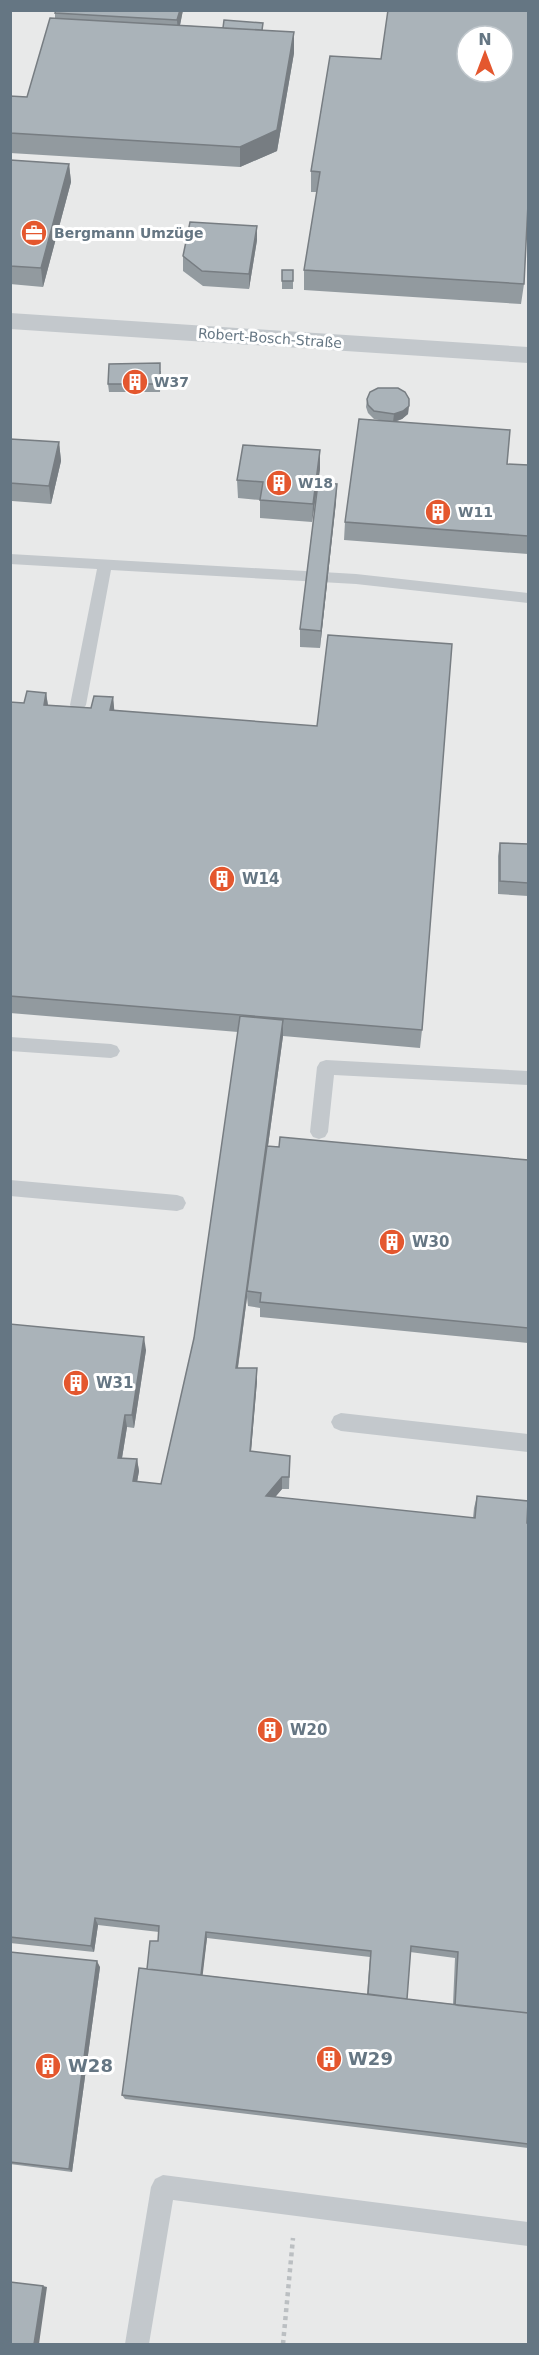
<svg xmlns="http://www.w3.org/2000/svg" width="539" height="2355" viewBox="0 0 539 2355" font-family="'DejaVu Sans',sans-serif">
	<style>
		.built { fill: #e8e9e9; fill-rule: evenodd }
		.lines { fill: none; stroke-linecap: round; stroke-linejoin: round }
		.path { stroke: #bbbfc2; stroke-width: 4.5; stroke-dasharray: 4 4; stroke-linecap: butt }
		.lane { fill: #c3c8cc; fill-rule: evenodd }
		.street { fill: #c3c8cc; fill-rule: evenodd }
		.wall { fill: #929a9f; fill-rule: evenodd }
		.shaded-wall { fill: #777d82 }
		.building { fill: #aab3b9; stroke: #777d82; stroke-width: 1.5; fill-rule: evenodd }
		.labels { text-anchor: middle; stroke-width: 6; stroke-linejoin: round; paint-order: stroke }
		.far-poi-label { font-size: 14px; font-weight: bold; fill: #657683; stroke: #fff; text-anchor: start }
		.far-street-label { font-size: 14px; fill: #657683; stroke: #fff }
		.poi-label { font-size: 15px; font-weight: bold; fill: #657683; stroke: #fff; text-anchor: start }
		.near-poi-label { font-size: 18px; font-weight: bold; fill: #657683; stroke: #fff; text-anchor: start }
	</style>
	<rect width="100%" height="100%" fill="#fafaf8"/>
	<path class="built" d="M11 11H528V2344H11ZM467 36H503V72H467Z"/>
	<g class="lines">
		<path class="path" d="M283 2344 293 2238"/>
		<path class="lane" d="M10 554 356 574 528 593V603L356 584 111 570 86 705 83 709H73L70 705 97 569 10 564Z
			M10 1037 111 1044 117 1046 120 1051 117 1056 111 1058 10 1051Z
			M326 1060 528 1071V1085L334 1075 328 1132 325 1137 319 1139 313 1137 310 1132 317 1067 320 1062Z
			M10 1180 177 1195 183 1197 186 1203 183 1209 177 1211 10 1196Z
			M341 1413 528 1434V1452L341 1431 334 1428 331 1422 334 1416Z
			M163 2175 528 2222V2246L173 2200 149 2344H125L151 2187 155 2179Z"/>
		<path class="street" d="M10 313 528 347V363L10 329Z"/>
	</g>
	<path class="wall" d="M183 10 180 25 223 28 263 23V30L294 53 277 151 240 167 10 153V96L27 97 55 18V13Z
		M330 56 524 284 521 304 304 290V270L317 192H311V171Z
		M10 160 69 164 71 182 43 287 10 284Z
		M257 240 249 289 203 286 183 271V256Z
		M282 270H293V289H282Z
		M161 371 160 392H109L108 384Z
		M367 399H409L408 414 402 419 395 422 507 464 528 465V554L344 540 345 522 384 421 374 419 368 413 366 407Z
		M10 439 59 442 61 461 51 504 12 501 10 506Z
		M320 450V469L318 483 336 502 320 648 300 647V629L317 489 312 522 260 518V500L238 498 237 480Z
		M46 693 48 705 91 708 113 697 114 710 422 1030 420 1048 283 1036 268 1146 528 1160V1343L260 1317V1308L248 1306 247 1297 238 1368H257V1381L251 1451 290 1456 289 1489H282L275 1497 473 1518 474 1508 477 1496 528 1523V2148L125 2099 122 2095 147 1969 158 1941 159 1932 98 1925 94 1952 10 1943V1324L146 1350 134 1428 127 1427 122 1458 137 1459 139 1471 137 1482 161 1484 194 1338 238 1032 10 1013V702L24 703ZM207 1938 370 1957 367 1994 202 1975ZM410 1952 455 1958 453 2004 407 1999Z
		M500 843 528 844V896L498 894V856Z
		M10 1952 100 1967 72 2172 10 2164Z"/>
	<path class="shaded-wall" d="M180 10H183L178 35 177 20Z
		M294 32V53L277 151 240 167V147Z
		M69 164 71 182 43 287 41 268Z
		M257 226V240L249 289V274Z
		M409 406 408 414 402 419 393 422 394 414Z
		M59 442 61 461 51 504 49 486Z
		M320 450V469L312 522 313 504Z
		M337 484 336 502 320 648 321 631Z
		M46 693 49 712 44 705Z
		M113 697 115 717 110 710Z
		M283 1020V1036L248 1292 247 1291V1297L236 1381V1368Z
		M144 1337 146 1350 134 1428 132 1415Z
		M257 1368V1381L250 1463V1451Z
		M125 1415 127 1427 120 1470 118 1458Z
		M137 1459 139 1471 135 1493 133 1481Z
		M282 1477V1489L266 1508V1496Z
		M95 1918 98 1925 94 1952 91 1946Z
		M206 1932 207 1938 202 1981 201 1975Z
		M97 1961 100 1967 72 2172 69 2169Z
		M43 2286 47 2287 39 2344H34Z"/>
	<path class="building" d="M56 10H180L177 20 55 13Z
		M388 10H528V204L524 284 304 270 320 172 311 171 330 56 381 59ZM467 36H503V72H467Z
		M50 18 294 32 277 130 240 147 10 133V96L27 97Z
		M224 20 263 23 262 30 223 28Z
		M10 160 69 164 41 268 10 266Z
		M190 222 257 226 249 274 202 271 183 256Z
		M282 270H293V281H282Z
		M160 363V384H108L109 364Z
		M378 388H398L405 392 409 399V406L403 411 394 414 374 411 368 405 367 399 370 392Z
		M359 419 510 430 507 464 528 465V536L345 522Z
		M10 439 59 442 49 486 10 483Z
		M243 445 320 450 313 504 260 500 263 482 237 480Z
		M318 483 337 484 321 631 300 629Z
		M328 635 452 644 422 1030 10 996V702L24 703 27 691 46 693 44 705 91 708 94 696 113 697 110 710 317 726Z
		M500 843 528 844V883L500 881Z
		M240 1016 283 1020 236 1368H257L250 1451 290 1456 289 1477H282L266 1496 475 1518 477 1496 528 1501 527 1523H528V2013L455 2005 458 1952 411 1946 407 1999 368 1994 371 1951 206 1932 201 1975 147 1969 150 1941H158L159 1926 95 1918 91 1946 10 1937V1324L144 1337 132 1415H125L118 1458 137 1459 133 1481 161 1484 194 1338Z
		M280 1137 528 1160V1328L260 1302 261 1293 247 1291 267 1146 279 1147Z
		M10 1952 97 1961 69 2169 10 2162Z
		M139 1968 528 2013V2144L122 2095Z
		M10 2282 43 2286 34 2344H10Z"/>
	<defs>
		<g id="office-disc" transform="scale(1.35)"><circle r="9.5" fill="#e4572e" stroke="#fff"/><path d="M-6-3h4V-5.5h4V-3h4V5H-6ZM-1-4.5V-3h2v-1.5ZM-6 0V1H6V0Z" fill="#fff"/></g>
		<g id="building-disc" transform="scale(1.35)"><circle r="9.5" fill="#e4572e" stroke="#fff"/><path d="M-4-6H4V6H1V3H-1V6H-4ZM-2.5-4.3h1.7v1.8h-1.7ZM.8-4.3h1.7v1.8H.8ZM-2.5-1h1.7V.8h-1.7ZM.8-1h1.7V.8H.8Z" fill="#fff"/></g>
	</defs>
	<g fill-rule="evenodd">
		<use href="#office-disc" x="34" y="233"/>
		<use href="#building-disc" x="135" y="382"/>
		<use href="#building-disc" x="279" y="483"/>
		<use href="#building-disc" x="438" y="512"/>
		<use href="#building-disc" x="222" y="879"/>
		<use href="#building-disc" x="392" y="1242"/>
		<use href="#building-disc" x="76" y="1383"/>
		<use href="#building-disc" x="270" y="1730"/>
		<use href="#building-disc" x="329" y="2059"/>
		<use href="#building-disc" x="48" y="2066"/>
	</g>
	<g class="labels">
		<g class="far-poi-label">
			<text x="54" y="238">Bergmann Umzüge</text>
			<text x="154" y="387">W37</text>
			<text x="298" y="488">W18</text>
			<text x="458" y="517">W11</text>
		</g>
		<g class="far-street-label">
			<text transform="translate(270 338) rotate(4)" y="5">Robert-Bosch-Straße</text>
		</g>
		<g class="poi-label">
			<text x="242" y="884">W14</text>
			<text x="412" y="1247">W30</text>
			<text x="96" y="1388">W31</text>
			<text x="290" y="1735">W20</text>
		</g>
		<g class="near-poi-label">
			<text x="348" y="2065">W29</text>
			<text x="68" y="2072">W28</text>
		</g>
	</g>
	<rect width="539" height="2355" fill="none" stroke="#657683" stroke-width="24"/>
	<g transform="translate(485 54)"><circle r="28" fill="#ffffff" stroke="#c1c8cd" stroke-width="1.5"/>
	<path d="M0-4.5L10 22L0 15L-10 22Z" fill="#e4572e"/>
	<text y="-9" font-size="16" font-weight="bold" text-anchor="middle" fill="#657683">N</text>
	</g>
</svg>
